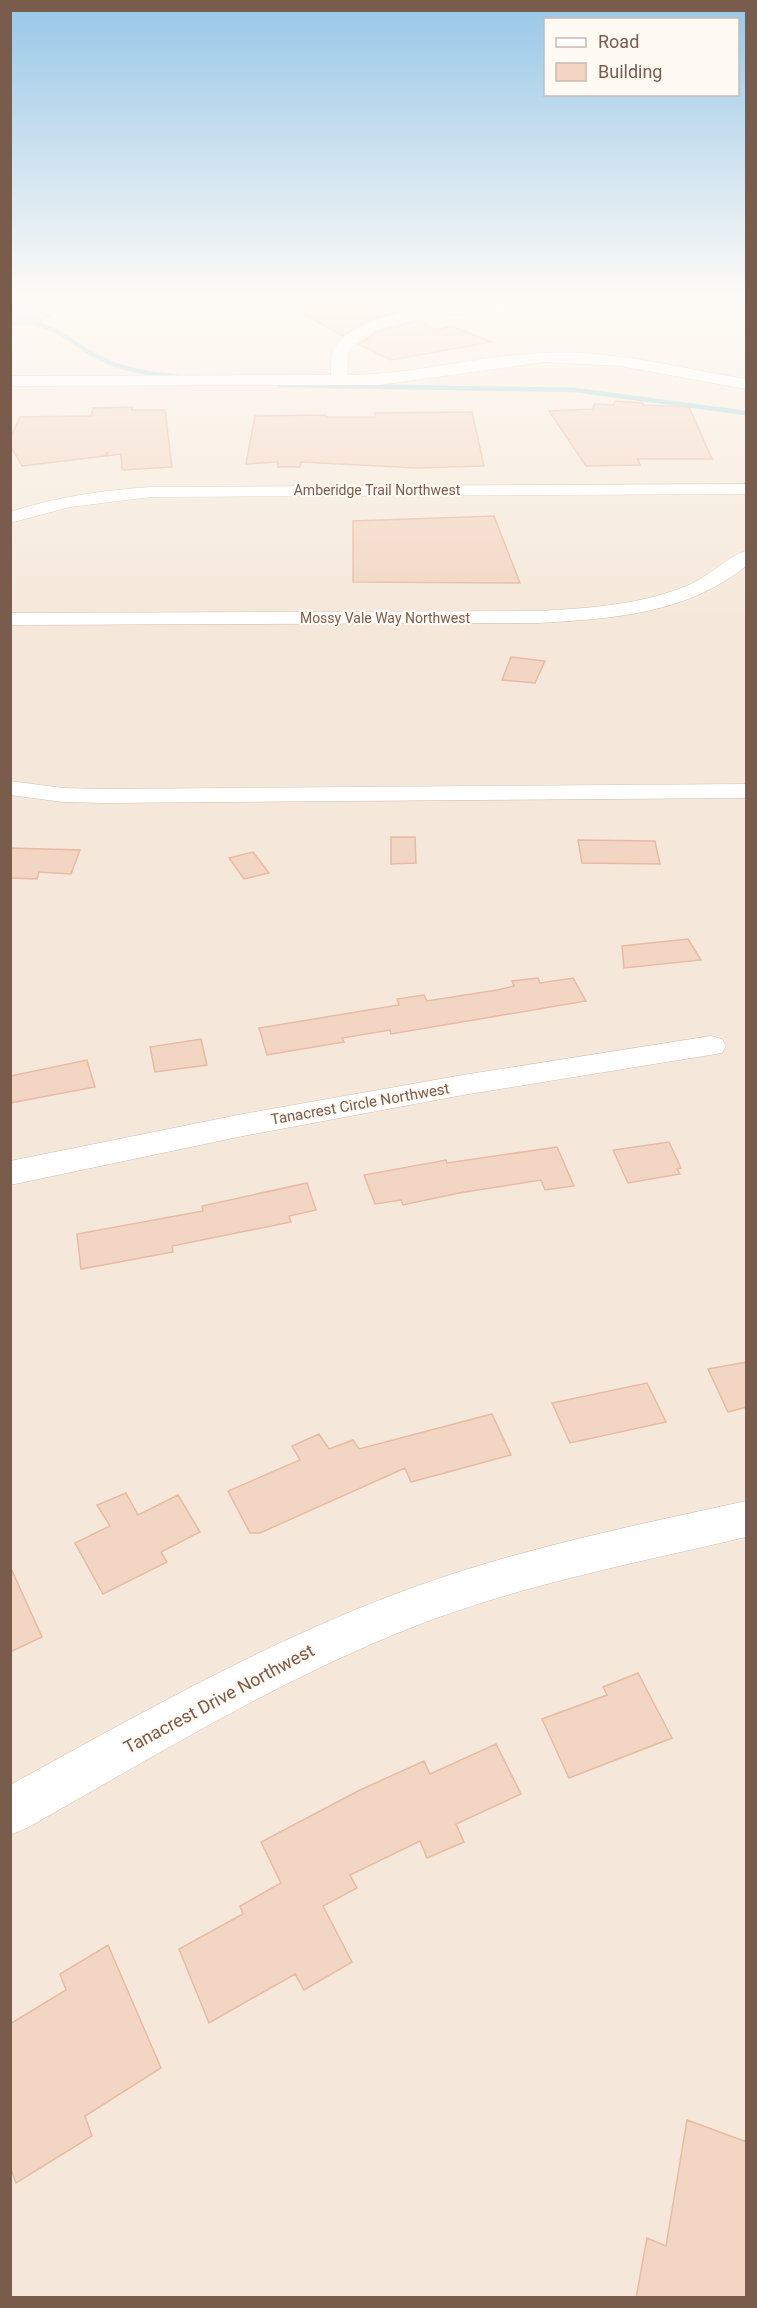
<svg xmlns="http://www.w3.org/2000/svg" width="757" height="2308" viewBox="0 0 757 2308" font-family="Roboto,sans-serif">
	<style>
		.residential { fill: #f5e8da }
		.water { fill: #bfe3e8; stroke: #a5d3da; stroke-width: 1.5 }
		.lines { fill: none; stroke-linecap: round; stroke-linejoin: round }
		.stream { stroke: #a5d3da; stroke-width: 4.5 }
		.building { fill: #f3d5c3; stroke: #e6bba3; stroke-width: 1.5 }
		.minor-casing { stroke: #d1beb0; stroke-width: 1 }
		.minor { fill: #fff; fill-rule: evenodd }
		.labels { text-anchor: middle; stroke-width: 4.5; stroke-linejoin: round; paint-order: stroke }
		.far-street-label { font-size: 14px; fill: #7a5c4d; stroke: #fffaf3 }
		.street-label { font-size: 15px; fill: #7a5c4d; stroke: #fffaf3 }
		.near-street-label { font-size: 18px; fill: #7a5c4d; stroke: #fffaf3 }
	</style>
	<rect width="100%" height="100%" fill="#fdf6ec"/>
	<path class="residential" d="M11 295H746V2297H11Z"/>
	<path class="water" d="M11 295H33L27 301C33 310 41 312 50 315L36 324H11Z"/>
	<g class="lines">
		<path class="stream" d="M36 324C61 329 79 348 102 359 126 371 153 374 179 377
			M280 385 575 390 746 413"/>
	</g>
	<path class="building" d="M395 304 404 310 367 321 343 336 296 310Z
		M420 320 434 330 452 326 492 342 391 360 358 344 379 331Z
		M615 401 643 403V405L689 407 712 459H638L640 465 586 466 549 411 593 409 594 404 614 405Z
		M132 407V410H165L172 467 122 470 121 454 107 456 108 452 105 456 22 466 10 445V439L20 417 91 416 93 408Z
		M472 412 484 466 417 468 301 462 300 467H278V462L246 464 255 416 325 415 326 417H375V413Z
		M494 516 520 583 353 582V521Z
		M511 657 545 661 535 683 502 680Z
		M391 837H415L416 863 391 864Z
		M578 840 655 841 660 864 582 863Z
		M10 848 80 850 71 874 39 872 37 879 10 878Z
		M253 852 269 873 244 879 229 858Z
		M688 939 701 960 624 968 622 946Z
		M538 978 540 983 573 978 586 1001 391 1034 390 1030 342 1038 344 1042 267 1055 259 1028 399 1005 397 999 424 995 427 1001 497 990 514 986 512 981Z
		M201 1039 207 1065 155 1072 150 1047Z
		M87 1060 95 1087 10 1103V1076Z
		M669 1142 681 1168 677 1169 680 1174 628 1183 613 1150Z
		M557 1147 574 1186 545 1190 541 1180 459 1193 403 1205 401 1200 375 1204 364 1175 446 1160 447 1163Z
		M307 1183 316 1210 289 1216 291 1222 172 1246 173 1252 81 1269 77 1234 203 1211 202 1206Z
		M747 1362V1407L728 1412 708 1369Z
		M647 1383 666 1422 570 1443 552 1403Z
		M492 1414 511 1455 411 1482 405 1468 260 1533H250L228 1491 300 1460 292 1446 319 1434 329 1449 353 1440 359 1449Z
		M126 1493 138 1515 178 1495 200 1532 161 1552 167 1562 103 1594 75 1543 110 1526 97 1505Z
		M10 1566 42 1637 10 1652Z
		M638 1673 672 1738 569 1778 542 1719 607 1695 603 1687Z
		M496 1744 521 1794 456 1824 464 1842 427 1858 420 1841 350 1875 357 1888 323 1906 352 1962 304 1990 295 1974 209 2023 179 1949 243 1914 240 1906 281 1883 261 1842 360 1790 424 1761 430 1774Z
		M108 1945 161 2068 85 2116 92 2136 16 2183 10 2167V2024L66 1990 60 1974Z
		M687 2120 747 2142V2298H636L647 2238 666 2246Z"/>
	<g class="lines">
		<g class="minor-casing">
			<path id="minor" d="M519 301 524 302 526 305 524 308 424 317 378 329 359 339 349 350 347 375C413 375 476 356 542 353 610 349 679 368 746 379V389L620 366 543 362 380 385 10 386V376L331 375C331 367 330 356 335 348 358 306 475 302 519 301Z
				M746 484V494L151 497 70 507 10 523V512C56 497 103 490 151 487Z
				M746 551V566C687 614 611 619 538 623L10 625V613L538 611C590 608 643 605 691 584 709 576 730 555 746 551Z
				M10 781 63 788 104 789 746 784V798L104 803 63 802 10 795Z
				M711 1036 722 1039 726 1046 722 1053 463 1095 243 1136 10 1185V1161L243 1114 463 1075Z
				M746 1501V1537C636 1563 524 1584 418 1625 281 1678 155 1756 27 1828L10 1835V1785C140 1714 269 1640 409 1589 518 1549 632 1526 746 1501Z"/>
		</g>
		<use href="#minor" class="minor"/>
	</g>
	<linearGradient id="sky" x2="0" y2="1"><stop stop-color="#97c7e8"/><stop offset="0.48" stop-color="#fefbf6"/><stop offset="1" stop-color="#fefbf6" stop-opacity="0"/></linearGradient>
	<rect width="757" height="619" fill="url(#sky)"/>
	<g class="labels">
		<g class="far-street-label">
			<text x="377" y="495">Amberidge Trail Northwest</text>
			<text x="385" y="623">Mossy Vale Way Northwest</text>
		</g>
		<g class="street-label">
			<text transform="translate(360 1104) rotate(-10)" y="5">Tanacrest Circle Northwest</text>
		</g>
		<g class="near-street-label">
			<text transform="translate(219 1699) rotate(-28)" y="6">Tanacrest Drive Northwest</text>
		</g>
	</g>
	<rect width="757" height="2308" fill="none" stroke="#7a5c4d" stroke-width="24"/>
	<rect x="544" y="18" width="195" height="78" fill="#fffaf3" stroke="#cabbb1" stroke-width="1.5"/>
	<rect x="556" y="38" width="30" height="9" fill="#ffffff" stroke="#cabbb1" stroke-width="1.5"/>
	<text x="598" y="48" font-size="18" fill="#7a5c4d">Road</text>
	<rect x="556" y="63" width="30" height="18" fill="#f3d5c3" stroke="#cabbb1" stroke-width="1.5"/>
	<text x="598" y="78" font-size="18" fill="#7a5c4d">Building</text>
</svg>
